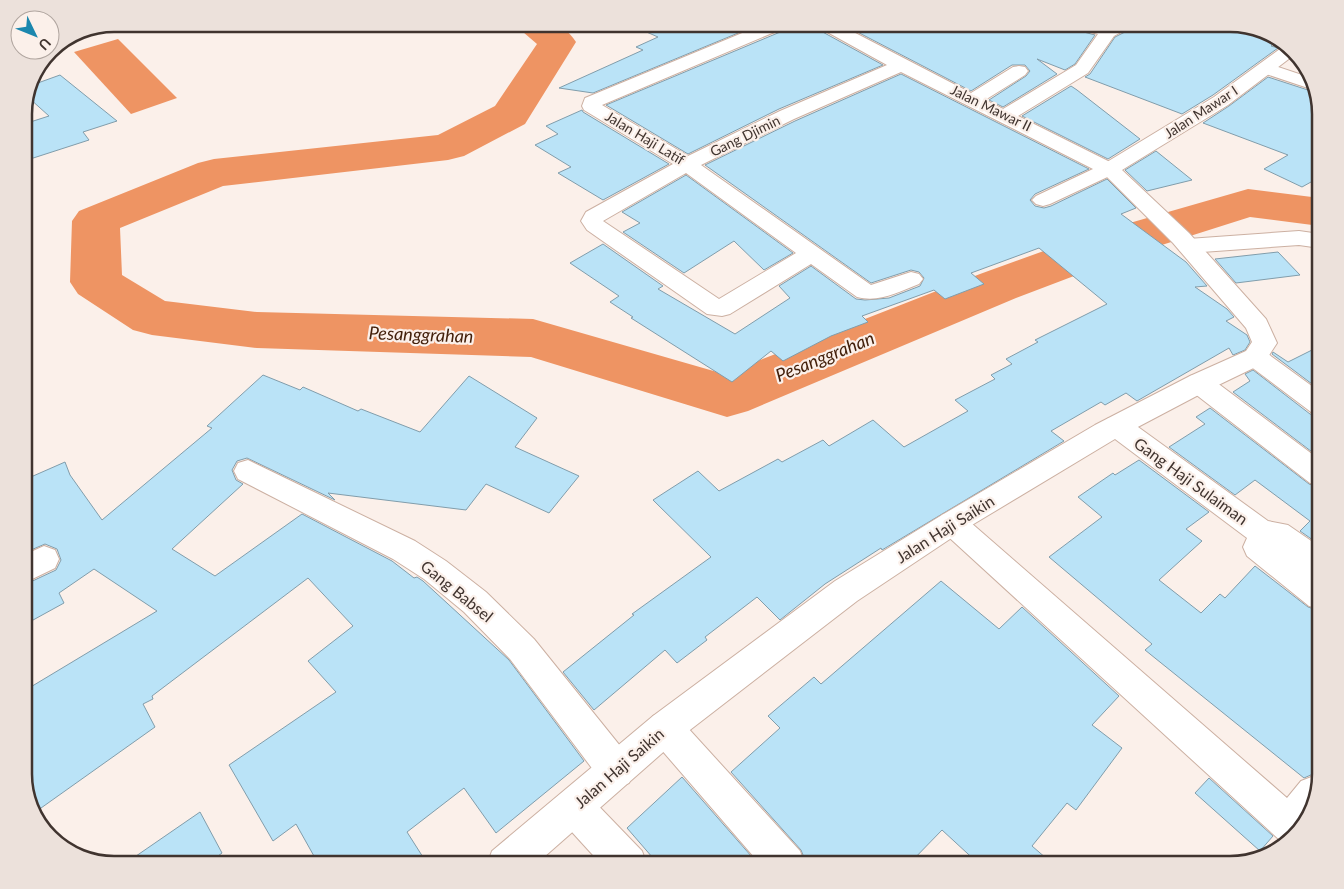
<svg xmlns="http://www.w3.org/2000/svg" width="1344" height="889" viewBox="0 0 1344 889" font-family="Lato,sans-serif">
	<style>
		.water { fill: #ee9463 }
		.lines { fill: none; stroke-linecap: round; stroke-linejoin: round }
		.river { fill: #ee9463; fill-rule: evenodd }
		.building { fill: #bae3f7; stroke: #819dab }
		.minor-casing { stroke: #ccb0a2; stroke-width: 2 }
		.tertiary-casing { stroke: #ccb0a2; stroke-width: 2 }
		.minor { fill: #fff; fill-rule: evenodd }
		.tertiary { fill: #fff; fill-rule: evenodd }
		.labels { text-anchor: middle; stroke-width: 4.5; stroke-linejoin: round; paint-order: stroke }
		.far-street-label { font-size: 14px; fill: #40342f; stroke: #fbf0ea }
		.street-label { font-size: 16px; fill: #40342f; stroke: #fbf0ea }
		.water-label { font-size: 18px; font-style: italic; fill: #43200b; stroke: #fbf0ea }
		.rim { fill: none; stroke: #40342f; stroke-width: 2.5 }
	</style>
	<rect width="100%" height="100%" fill="#fbf0ea"/>
	<path class="water" d="M118 39 177 98 131 114 74 52Z"/>
	<g class="lines">
		<path class="river" d="M518 24C545 24 559 17 576 42L525 124 464 156 448 160 223 186 120 228 122 275 165 301 257 312 533 319 724 374 980 274 1088 235 1248 189 1320 198V226L1250 217 1124 257 1016 298 748 411 727 417 531 357 257 348 152 335 133 330 78 294 70 282 72 221 79 211 198 163 214 159 438 135 495 106 537 44 523 32Z"/>
	</g>
	<path class="building" d="M628 24H760L593 93 559 88 643 50 636 47 658 37Z
		M788 24H816L819 30 883 65 779 109 688 154 606 105 785 30Z
		M842 24H1073L1076 30 1095 35 1075 64 1065 70 1037 59 1057 74 1003 107 989 100 1026 76 1030 71 1025 65H1012L971 91Z
		M1132 24H1229L1278 39 1271 46 1278 48 1213 95 1182 114 1085 77 1090 74 1115 37 1129 30Z
		M901 74 1089 169 1035 194 1030 200 1035 206 1044 208 1051 206 1107 179 1136 208 1121 214 1186 262 1207 286 1195 287 1227 309 1234 317 1226 321 1247 335 1250 342 1245 350 1233 355 1229 348 1137 401 1126 393 1105 405 1101 402 1051 431 1064 441 882 550 881 548 825 584 780 620 757 597 705 637 707 640 677 663 665 650 594 710 563 672 634 615 632 614 711 557 653 500 698 471 719 491 778 459 782 462 823 440 829 446 873 420 904 447 968 411 955 400 995 379 991 375 1012 364 1006 359 1038 342 1035 340 1107 304 1039 248 971 273 984 284 945 299 934 290 862 316 868 322 831 336 783 361 771 351 732 382 631 318 633 317 610 302 619 296 570 263 603 244 663 286 658 289 735 334 790 298 779 286 811 266 856 299 865 300 889 298 920 286 924 278 919 272 911 270 871 283 705 165 795 121Z
		M60 75 117 121 83 132 89 140 24 161V124L49 116 29 98 35 84Z
		M1268 77 1314 92 1320 115V177L1302 187 1264 169 1288 155 1203 123 1229 106Z
		M1071 86 1077 90 1140 139 1108 159 1022 116Z
		M582 110 583 112 669 164 603 200 558 173 571 167 535 145 558 134 546 126Z
		M1156 151 1192 180 1147 191 1125 170Z
		M686 175 793 253 764 270 734 241 684 273 623 232 640 223 622 212Z
		M1278 252 1300 275 1236 283 1215 259Z
		M1320 346V390L1272 354 1273 352 1288 362Z
		M1253 370 1310 414 1320 417V458L1233 392 1250 381 1245 374Z
		M263 375 300 390 303 387 358 411 361 409 420 432 469 376 537 418 515 447 579 476 549 513 486 484 466 510 328 493 335 500 247 458 237 461 232 470 236 480 243 484 172 549 215 576 302 514 392 561 414 578 417 577 423 581 509 660 584 761 496 833 464 788 407 832 428 865H319L296 824 273 841 229 765 336 692 308 661 353 626 308 578 152 696 153 699 143 704 155 727 34 813 24 780V691L157 611 94 569 59 593 64 603 24 625V585L56 570 61 560 57 549 45 544 24 553V480L65 462 70 475 102 520 212 428 207 426Z
		M1210 408 1309 484 1320 488V545L1300 531 1310 521 1255 480 1235 495 1169 447 1205 424 1196 417Z
		M1139 460 1209 512 1186 529 1202 541 1159 580 1201 613 1220 594 1225 598 1255 566 1308 607 1320 611V776L1313 774 1304 778 1145 650 1152 644 1049 557 1102 517 1078 497 1113 473 1115 475Z
		M941 581 999 629 1022 607 1119 696 1092 725 1122 748 1076 810 1067 803 1032 846 1054 865H980L942 830 908 865H807L801 850 731 772 780 728 768 716 814 677 821 684Z
		M682 777 759 865H659L627 828Z
		M1209 778 1273 836 1260 851 1195 793Z
		M200 812 222 853 206 865H123Z"/>
	<g class="lines">
		<g class="minor-casing">
			<path id="minor" d="M764 24H786L784 28 602 105 688 156 780 111 887 65 820 28 818 24H838L971 93 1013 67 1019 66 1025 67 1028 71 1025 75 985 100 1003 109 1076 65 1098 34 1077 28 1075 24H1099L1106 26 1110 24H1130L1128 28 1114 36 1088 73 1018 116 1116 165 1119 169 1116 173 1050 204 1043 206 1036 204 1032 200 1036 196 1093 169 901 72 794 119 701 165 871 285 911 272 919 274 923 279 919 284C898 292 879 303 857 297L811 264 730 314 722 316 707 314 587 230 581 221 586 212 673 164 584 110 582 106 585 98ZM686 173 796 253 719 299 603 221Z
				M1266 63 1311 78 1314 90 1260 72 1257 68 1260 64Z
				M1299 231 1320 234V248L1299 245 1188 253 1180 251 1177 246 1180 241 1188 239Z
				M1255 348 1264 351 1320 392V415L1311 412 1246 363 1242 357 1246 351Z
				M1199 374 1208 376 1320 460V486L1310 483 1190 390 1186 383 1190 376Z
				M1117 416 1127 419 1268 521 1288 525 1320 547V570L1314 572 1311 571 1320 578V609L1309 606 1247 556 1243 547 1247 538 1107 433 1103 426 1107 419Z
				M248 460 415 541 446 561 486 592 534 639 629 757 634 770 629 783 616 788 603 783 510 659 464 612 424 579 393 559 238 479 234 471 238 463Z
				M952 511 962 515 1287 798 1301 781 1314 776 1319 778 1305 825 1284 844 942 531 937 523 942 515Z
				M44 546 55 550 59 559 55 568 24 583V555Z
				M665 711 677 716 800 851 805 865H761L653 740 648 728 653 716Z
				M574 789 587 794 642 851 647 865H602L561 820 556 807 561 794Z"/>
		</g>
		<g class="tertiary-casing">
			<path id="tertiary" d="M1284 46H1286L1294 55 1228 105 1122 170 1189 233 1266 319 1277 343 1264 363 1208 390 1115 439 962 531 857 601 677 740 535 865H487L492 851 653 716 835 581 942 515 1095 425 1190 376 1246 351 1252 342 1246 328 1173 243 1099 169 1102 165 1214 97Z"/>
		</g>
		<use href="#minor" class="minor"/>
		<use href="#tertiary" class="tertiary"/>
	</g>
	<g class="labels">
		<g class="far-street-label">
			<text transform="translate(991 108) rotate(26)" y="5">Jalan Mawar II</text>
			<text transform="translate(1201 112) rotate(-33)" y="5">Jalan Mawar I</text>
			<text transform="translate(745 136) rotate(-26)" y="5">Gang Djimin</text>
			<text transform="translate(645 138) rotate(31)" y="5">Jalan Haji Latif</text>
		</g>
		<g class="street-label">
			<text transform="translate(1191 481) rotate(36)" y="6">Gang Haji Sulaiman</text>
			<text transform="translate(945 529) rotate(-32)" y="6">Jalan Haji Saikin</text>
			<text transform="translate(457 591) rotate(39)" y="6">Gang Babsel</text>
			<text transform="translate(619 768) rotate(-41)" y="6">Jalan Haji Saikin</text>
		</g>
		<g class="water-label">
			<text transform="translate(421 335) rotate(2)" y="6">Pesanggrahan</text>
			<text transform="translate(825 357) rotate(-22)" y="6">Pesanggrahan</text>
		</g>
	</g>
	<path d="M0 0H1344V889H0ZM114 32H1230A82 82 0 0 1 1312 114V774A82 82 0 0 1 1230 856H114A82 82 0 0 1 32 774V114A82 82 0 0 1 114 32Z" fill="#ece1db" fill-rule="evenodd"/>
	<path class="rim" d="M114 32H1230A82 82 0 0 1 1312 114V774A82 82 0 0 1 1230 856H114A82 82 0 0 1 32 774V114A82 82 0 0 1 114 32Z"/>
	<g transform="translate(35 35) rotate(133)"><circle r="24" fill="#fbf0ea" stroke="#b0a59f"/>
	<path d="M0-4L9 19L0 12L-9 19Z" fill="#1b87ae"/>
	<text y="-8" font-size="14" font-weight="bold" text-anchor="middle" fill="#40342f">U</text>
	</g>
</svg>
